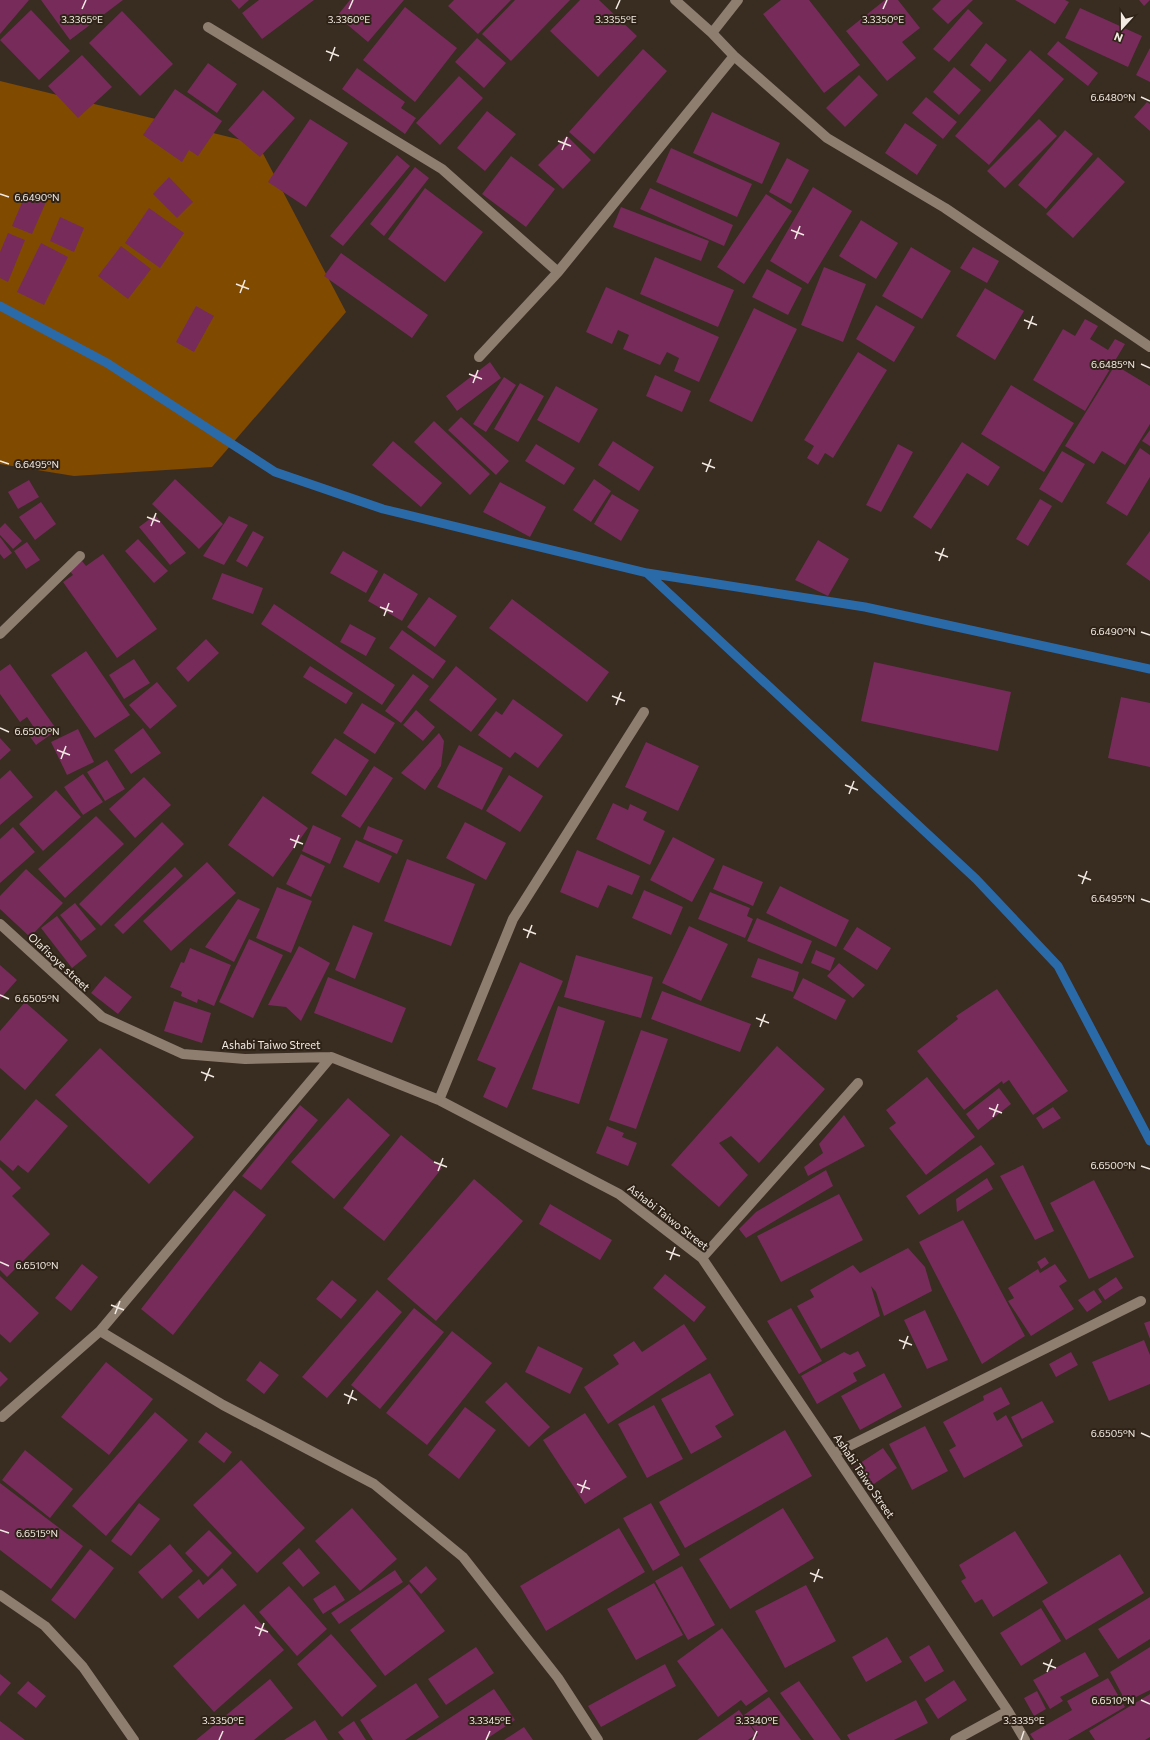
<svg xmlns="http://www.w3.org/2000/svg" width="1150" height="1740" viewBox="0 0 1150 1740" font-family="Commissioner,sans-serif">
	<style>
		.green { fill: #814a01 }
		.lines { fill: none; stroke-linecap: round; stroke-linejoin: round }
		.stream { stroke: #2a6aa9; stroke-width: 9 }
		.building { fill: #762b5b }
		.minor { stroke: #8d7e70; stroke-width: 10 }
		.ticks { fill: none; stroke: #f3ebe3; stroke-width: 1.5 }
		.labels { text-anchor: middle; stroke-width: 4; stroke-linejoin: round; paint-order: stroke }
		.street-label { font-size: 11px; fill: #f3ebe3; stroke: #2f2317 }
		.ticks-label { font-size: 10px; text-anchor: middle; fill: #f3ebe3; stroke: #2f2317; stroke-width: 4; stroke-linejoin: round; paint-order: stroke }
	</style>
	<rect width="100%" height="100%" fill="#392c21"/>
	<path class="green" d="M0 81 258 144 346 312 212 467 74 476 0 464Z"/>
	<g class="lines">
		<path class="stream" d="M0 306 107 363 275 472 383 509 647 573 865 607 1150 669
			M647 573 976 879 1058 966 1150 1141"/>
	</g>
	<path class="building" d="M0 0H29L0 34Z
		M41 0H123L70 40Z
		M231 0H249L239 9Z
		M259 0H314L262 39 242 13Z
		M350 0H404L368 42 337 16Z
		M454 0H511L478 34 448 6Z
		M515 0H570L511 61 482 34Z
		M580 0H599L637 36 598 77 550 31Z
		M781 0H809L860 65 824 93 763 14Z
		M885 0H898L920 28 902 42 916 58 887 81 846 31Z
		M941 0H973L948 24 932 9Z
		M1015 0H1065L1069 2 1055 24Z
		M1139 0H1150L1144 6Z
		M405 7 457 48 415 102 363 60Z
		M1080 8 1142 36 1128 67 1065 38Z
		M968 9 983 23 949 62 933 49Z
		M31 10 70 51 39 80 0 40Z
		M122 11 173 64 140 96 89 43Z
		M477 38 506 63 484 88 455 62Z
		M1058 41 1098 73 1088 86 1047 54Z
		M986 43 1007 60 990 82 970 65Z
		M1150 48V82L1136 75Z
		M643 49 667 71 594 154 569 132Z
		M1030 50 1064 79 989 165 955 136Z
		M82 55 112 87 78 118 48 86Z
		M208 63 237 84 217 113 187 92Z
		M954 67 981 90 959 115 933 92Z
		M357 68 405 102 401 108 416 118 405 134 342 89Z
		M859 75 878 95 845 127 826 108Z
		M459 76 483 98 440 145 416 123Z
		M175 89 222 121 198 156 189 150 182 162 143 135Z
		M263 90 295 118 260 157 228 130Z
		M926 97 957 122 943 139 912 113Z
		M1147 102 1150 104V131L1134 117Z
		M487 111 516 134 485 171 457 148Z
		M712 112 780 143 762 184 693 153Z
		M310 119 348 143 306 207 268 182Z
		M1039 119 1057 136 1005 188 987 171Z
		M905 123 937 145 917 175 885 153Z
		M1065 130 1093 154 1046 209 1018 185Z
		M567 136 591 160 563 189 538 165Z
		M671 148 752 184 737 217 656 182Z
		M397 155 410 166 343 246 330 236Z
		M511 156 555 189 526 227 482 194Z
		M1098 157 1125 182 1073 238 1046 214Z
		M787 158 809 170 791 204 769 192Z
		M415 167 429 178 384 236 370 224Z
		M169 177 193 202 177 218 153 194Z
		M813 187 852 211 808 284 770 261Z
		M425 188 483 232 445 282 388 239Z
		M650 188 733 225 724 246 640 209Z
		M26 193 46 202 32 234 12 226Z
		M766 194 792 211 744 284 717 267Z
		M621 207 709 241 701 261 613 227Z
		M149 208 184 233 160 268 125 243Z
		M60 217 84 228 74 252 50 241Z
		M861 220 898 243 876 279 839 256Z
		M8 233 25 240 8 282 0 278V252Z
		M41 243 68 257 44 305 17 292Z
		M121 246 151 269 128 299 98 276Z
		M911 247 951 271 922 319 882 296Z
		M973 247 999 261 987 283 960 268Z
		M341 253 428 315 412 338 324 276Z
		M655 257 734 290 718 327 640 294Z
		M824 267 866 284 843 342 801 325Z
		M767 269 802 288 788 315 752 297Z
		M606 287 719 337 699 382 674 371 679 358 667 352 660 365 623 349 629 335 618 330 612 344 586 332Z
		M985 288 1024 311 995 360 956 336Z
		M876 305 915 327 894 362 856 339Z
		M196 306 214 316 194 352 176 342Z
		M754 308 797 329 752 422 709 401Z
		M1085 319 1098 326 1090 339 1108 350 1115 339 1125 344 1085 411 1033 380 1063 329 1075 336Z
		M858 352 887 370 833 458 825 453 818 465 807 458 814 446 804 440Z
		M490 362 501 378 457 411 446 396Z
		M1115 365 1150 386V424L1125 465 1102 451 1094 464 1065 446Z
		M655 375 691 391 682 412 646 396Z
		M504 377 516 385 486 432 473 424Z
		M520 383 544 396 518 442 494 429Z
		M1011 385 1074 423 1044 472 981 434Z
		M556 386 598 409 579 443 537 420Z
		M461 417 509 461 496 475 448 430Z
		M434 421 490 474 470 495 414 442Z
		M1150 430V446L1142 441Z
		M393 441 442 483 421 507 372 465Z
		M613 441 654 467 639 491 598 465Z
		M962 442 1000 467 988 486 967 473 931 529 913 517Z
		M536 444 575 468 564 485 525 461Z
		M898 444 913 452 881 512 866 505Z
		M1140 448 1150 455V477L1127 516 1106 503Z
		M1062 451 1085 464 1062 503 1039 489Z
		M175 479 223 524 199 549 152 504Z
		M594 479 611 491 591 522 573 510Z
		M29 480 39 497 18 509 8 492Z
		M500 482 546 507 530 537 483 512Z
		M612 494 639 510 621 541 594 524Z
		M1040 499 1052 506 1028 546 1016 539Z
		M41 502 56 524 35 540 19 517Z
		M155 515 186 553 170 565 139 527Z
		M229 516 248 525 224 565 203 556Z
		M5 523 22 541 13 549 0 535V528Z
		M253 531 264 537 247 567 236 561Z
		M1150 531V581L1126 564Z
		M0 537 12 553 4 559 0 554Z
		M138 539 168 571 154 583 125 551Z
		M818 540 849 559 828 596 795 580Z
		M27 542 40 560 26 569 14 551Z
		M343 551 378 571 366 593 330 573Z
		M103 554 157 629 117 658 63 582 73 575 69 570 82 561 86 566Z
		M222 573 263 588 253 614 212 599Z
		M384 573 418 594 402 621 368 601Z
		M429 597 457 616 435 647 407 627Z
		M512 599 609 672 587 702 489 628Z
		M274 604 395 685 382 705 261 624Z
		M350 624 376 638 366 656 340 642Z
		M402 630 446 661 433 679 389 648Z
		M206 639 219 653 188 682 176 668Z
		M86 651 130 715 95 738 51 675Z
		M134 659 150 683 124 699 109 675Z
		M874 662 1011 692 998 751 861 721Z
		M10 664 57 730 36 745 28 734 35 729 27 717 20 722 0 694V671Z
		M310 666 353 693 346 704 303 677Z
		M456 666 497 699 471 732 429 700Z
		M413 674 429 686 401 723 385 711Z
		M157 682 177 706 150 729 129 705Z
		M1121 697 1150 703V767L1108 758Z
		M513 699 563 735 538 768 515 752 510 758 478 735 496 711 502 715Z
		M362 703 395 723 375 754 343 733Z
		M416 710 435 727 423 741 403 725Z
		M143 728 161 753 131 774 114 750Z
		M78 729 94 762 67 775 51 742Z
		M439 733 444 741 441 766 425 790 401 773Z
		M0 738 11 750 0 760Z
		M335 738 369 760 346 796 311 773Z
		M646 742 699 766 678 811 625 787Z
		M459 745 503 768 482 810 437 787Z
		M107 760 125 789 105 801 87 772Z
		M374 766 393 778 360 828 341 816Z
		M10 770 33 797 0 825V779Z
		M83 774 103 802 83 815 64 787Z
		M509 775 543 796 520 832 486 811Z
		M144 777 171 805 135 838 109 809Z
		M56 790 81 817 43 851 19 824Z
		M263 796 308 828 273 877 228 845Z
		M613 803 628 810 630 804 647 812 643 820 665 831 650 865 596 839Z
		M96 816 124 844 65 898 38 869Z
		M162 822 184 844 101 926 79 904Z
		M465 822 506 843 486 880 446 858Z
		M313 825 341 838 330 864 302 851Z
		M368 826 403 840 397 854 363 839Z
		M13 827 35 852 0 883V839Z
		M673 837 715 859 692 902 650 880Z
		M356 840 392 856 379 883 343 867Z
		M577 850 640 876 632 895 608 885 598 908 560 892Z
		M301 854 325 866 311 897 286 884Z
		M407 859 475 884 451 946 384 921Z
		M207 862 236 893 171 951 143 921Z
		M723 865 763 882 753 906 713 889Z
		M175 867 183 876 123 934 114 925Z
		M26 869 63 903 30 937 0 909V896Z
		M780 886 849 920 836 947 766 913Z
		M277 887 312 901 291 953 256 938Z
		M644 890 683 907 671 935 632 918Z
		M710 892 750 908 747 916 753 919 745 938 698 919Z
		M238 899 260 909 234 962 205 947Z
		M75 903 96 929 81 941 60 915Z
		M57 916 87 956 72 968 41 928Z
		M757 918 812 941 802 964 747 941Z
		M353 925 373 933 355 979 335 970Z
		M689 926 728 944 701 1001 662 983Z
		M857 927 891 948 877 970 843 949Z
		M249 939 283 955 253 1018 219 1002Z
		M299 946 330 963 301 1021 286 1007 268 1005Z
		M190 948 231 965 214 1006 198 999 197 1003 181 996 182 992 170 987 181 962 184 963Z
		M816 950 835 958 830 971 811 963Z
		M576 955 653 977 641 1018 564 997Z
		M758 958 799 972 793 992 751 977Z
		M520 962 563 981 507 1108 483 1097 496 1068 477 1060Z
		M839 963 865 985 853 998 827 976Z
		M0 965 17 980 0 999Z
		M105 976 132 997 118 1014 91 993Z
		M328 977 406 1008 392 1043 314 1013Z
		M803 978 846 1000 836 1020 793 998Z
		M997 989 1068 1091 1033 1115 1009 1080 1003 1084 1002 1081 964 1110 917 1051 958 1019 956 1016Z
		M662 991 751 1024 740 1052 651 1019Z
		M174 1001 211 1013 202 1043 164 1031Z
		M25 1002 68 1040 25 1090 0 1068V1031Z
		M558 1006 605 1021 579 1104 532 1089Z
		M641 1030 668 1039 636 1129 609 1120Z
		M777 1046 825 1089 759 1163 731 1136 719 1143 748 1175 719 1207 671 1165Z
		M100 1048 194 1137 149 1184 55 1095Z
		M927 1077 975 1137 926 1175 889 1128 896 1123 886 1110Z
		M999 1088 1011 1104 978 1130 966 1114Z
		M348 1098 390 1135 334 1199 291 1162Z
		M36 1099 68 1126 28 1173 18 1165 13 1171 0 1160V1141Z
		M300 1105 318 1120 261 1190 242 1176Z
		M1053 1107 1061 1118 1043 1129 1036 1118Z
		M844 1115 865 1146 808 1176 804 1167 823 1153 819 1144Z
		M607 1126 624 1133 622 1137 637 1143 628 1166 596 1153Z
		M401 1135 442 1168 384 1241 343 1208Z
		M981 1145 995 1164 919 1215 906 1196Z
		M1023 1165 1054 1231 1035 1240 1000 1176Z
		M0 1167 21 1188 12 1196 50 1234 7 1277 0 1270Z
		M826 1170 833 1186 746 1238 739 1229 756 1212Z
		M987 1178 993 1189 957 1212 956 1199Z
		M474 1179 523 1221 436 1321 387 1279Z
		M1094 1180 1134 1257 1089 1279 1050 1203Z
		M234 1190 266 1215 173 1335 141 1309Z
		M839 1194 863 1240 781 1282 757 1236Z
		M550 1204 612 1240 600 1260 539 1224Z
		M963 1220 1025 1336 982 1364 919 1242Z
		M908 1248 925 1267 932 1291 884 1316 876 1292 871 1286 880 1316 821 1349 797 1306 814 1297 810 1290 853 1265 860 1273Z
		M1045 1257 1049 1263 1041 1269 1037 1262Z
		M82 1264 98 1277 71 1311 55 1298Z
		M1055 1264 1067 1281 1059 1286 1074 1309 1031 1336 1008 1301 1014 1298 1008 1288 1038 1269 1040 1273Z
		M665 1274 706 1307 694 1322 653 1288Z
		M0 1276 39 1313 10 1343 0 1334Z
		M1116 1277 1123 1288 1105 1300 1098 1289Z
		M332 1280 357 1300 341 1319 316 1299Z
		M377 1290 402 1312 327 1398 302 1377Z
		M1094 1290 1102 1302 1087 1312 1078 1300Z
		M414 1308 444 1332 380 1409 351 1385Z
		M791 1308 822 1361 799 1374 767 1321Z
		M925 1310 948 1360 927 1369 904 1320Z
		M1150 1321V1339L1144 1323Z
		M684 1324 707 1359 608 1424 584 1387 619 1364 613 1355 634 1341 642 1352Z
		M452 1331 492 1363 427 1445 386 1413Z
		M1144 1340 1150 1355V1384L1109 1401 1092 1362Z
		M538 1346 583 1368 570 1394 525 1372Z
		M858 1351 866 1366 853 1373 857 1381 817 1404 801 1376 844 1352 850 1355Z
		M1071 1352 1078 1365 1056 1377 1049 1364Z
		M260 1361 279 1375 264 1394 246 1380Z
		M106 1362 153 1399 109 1455 61 1417Z
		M0 1371 8 1379 0 1387Z
		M710 1373 734 1415 715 1426 722 1437 691 1454 661 1399Z
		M884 1373 902 1407 860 1430 841 1396Z
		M506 1382 550 1427 529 1447 485 1402Z
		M1001 1387 1010 1404 993 1413 997 1421 1006 1415 1023 1446 964 1478 949 1450 956 1446 943 1422 984 1400 983 1396Z
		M1042 1401 1054 1422 1022 1439 1011 1417Z
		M654 1405 683 1459 647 1478 618 1424Z
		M465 1407 496 1430 459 1479 428 1455Z
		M155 1412 188 1440 106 1536 72 1506Z
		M585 1413 627 1477 585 1504 543 1440Z
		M925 1426 948 1471 912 1490 889 1444Z
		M785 1430 812 1476 685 1548 659 1502Z
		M206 1432 232 1452 224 1463 198 1442Z
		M883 1448 897 1468 868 1488 854 1467Z
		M25 1450 73 1489 50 1518 2 1480Z
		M241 1460 305 1528 257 1573 193 1505Z
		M0 1483 83 1546 51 1589 0 1550Z
		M139 1503 160 1519 131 1556 111 1541Z
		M651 1503 680 1555 653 1571 623 1518Z
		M352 1508 397 1559 360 1591 315 1541Z
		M783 1508 814 1558 730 1609 699 1559Z
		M619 1528 645 1572 546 1631 520 1586Z
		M209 1530 232 1553 208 1577 185 1553Z
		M1015 1531 1048 1583 993 1617 982 1599 975 1603 961 1581 966 1578 959 1565Z
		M170 1544 193 1571 162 1599 138 1572Z
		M299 1548 320 1573 303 1587 282 1563Z
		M90 1549 114 1568 75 1619 51 1600Z
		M1120 1554 1144 1593 1066 1640 1042 1601Z
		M426 1566 437 1579 421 1594 409 1581Z
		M682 1566 715 1625 688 1640 655 1581Z
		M222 1568 237 1585 198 1619 178 1597 199 1579 203 1585Z
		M395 1570 403 1582 339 1624 331 1613Z
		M654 1583 683 1635 636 1660 607 1609Z
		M409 1584 445 1631 385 1676 350 1630Z
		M335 1585 345 1600 323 1614 313 1599Z
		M806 1585 836 1641 785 1668 755 1611Z
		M289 1586 327 1629 297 1656 259 1612Z
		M1150 1597V1639L1118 1659 1098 1629Z
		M244 1604 284 1650 214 1712 173 1666Z
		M1041 1608 1061 1641 1021 1666 1000 1633Z
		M722 1628 768 1691 746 1706 741 1700 718 1717 677 1661Z
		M331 1634 377 1686 342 1717 297 1664Z
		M887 1637 902 1662 866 1682 852 1657Z
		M929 1645 944 1671 925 1682 909 1657Z
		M476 1647 494 1673 446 1705 428 1679Z
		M1150 1647V1690L1126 1702 1110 1672Z
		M1085 1652 1099 1676 1060 1697 1063 1701 1050 1709 1033 1680Z
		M665 1664 676 1686 601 1727 588 1706Z
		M0 1674 11 1683 0 1696Z
		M1108 1678 1125 1707 1068 1740H1034L1030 1734 1072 1710 1067 1701Z
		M270 1679 293 1708 254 1740H196Z
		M954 1680 967 1700 938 1719 925 1699Z
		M28 1681 46 1696 36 1708 17 1693Z
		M799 1681 841 1740H814L780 1693Z
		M416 1683 439 1717 405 1740H373L360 1720Z
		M494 1689 515 1720 485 1740H416Z
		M1037 1691 1046 1709 1034 1716 1024 1698Z
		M1150 1694V1737L1145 1740H1095L1089 1731Z
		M769 1697 801 1740H751L758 1735 744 1715Z
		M916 1700 928 1723 894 1740H850L847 1735Z
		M739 1710 756 1734 748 1740H697Z
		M315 1720 328 1740H284Z
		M0 1721 25 1740H0Z
		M354 1721 366 1740H344L338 1732Z
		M524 1727 533 1740H504Z"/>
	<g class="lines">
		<path class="minor" d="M675 0 712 33 734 56 827 138 945 208 1150 347
			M208 27 442 169 558 272
			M712 33 738 0
			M479 357 558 272 734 56
			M0 634 80 556
			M0 924 102 1017 183 1054 245 1059 331 1057 439 1100 619 1194 702 1258 1008 1711 1025 1740
			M439 1100 513 919 644 712
			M702 1258 858 1083
			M100 1331 223 1405 374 1484 463 1557 558 1678 598 1740
			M2 1417 100 1331 331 1057
			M835 1453 1141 1301
			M0 1595 45 1626 83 1667 134 1740
			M955 1740 1008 1711"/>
	</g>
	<path class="ticks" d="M82 9 86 0M349 9 353 0M616 9 620 0M883 9 887 0M326 51 339 56M330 61 335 47M1141 97 1150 101M558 141 571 146M562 150 567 137M0 194 9 197M791 230 804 235M795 239 800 226M236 284 249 289M240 293 245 280M1024 320 1037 325M1028 329 1033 316M1141 364 1150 368M469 374 482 379M473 383 478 370M0 461 9 464M702 463 715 468M706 472 711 459M147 517 160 522M151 526 156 513M935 552 948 557M939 561 944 548M380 607 393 612M384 616 389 603M1141 632 1150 635M612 696 625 701M616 705 621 692M0 728 9 732M57 750 70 755M61 759 66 746M845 785 858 790M849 794 854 781M290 839 303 844M294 848 299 835M1078 875 1091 880M1082 884 1087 871M1141 899 1150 902M523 929 536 934M527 938 532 925M0 995 9 999M756 1018 769 1023M760 1027 765 1014M201 1072 214 1077M205 1081 210 1068M989 1108 1002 1113M993 1117 998 1104M434 1162 447 1167M1141 1166 1150 1169M438 1171 443 1158M666 1251 680 1256M670 1260 675 1247M0 1262 9 1266M111 1305 124 1310M115 1314 120 1301M899 1340 912 1345M903 1349 908 1336M344 1394 357 1400M348 1404 353 1390M1141 1433 1150 1437M577 1484 590 1489M581 1493 586 1480M0 1530 9 1533M810 1573 823 1578M814 1582 819 1569M255 1627 268 1632M259 1636 264 1623M1043 1663 1056 1668M1047 1672 1052 1659M1141 1700 1150 1704M219 1740 223 1731M486 1740 490 1731M753 1740 757 1731M1021 1740 1024 1731"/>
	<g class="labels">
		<g class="street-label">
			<text transform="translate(59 962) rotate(43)" y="4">Olafisoye street</text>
			<text x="271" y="1049">Ashabi Taiwo Street</text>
			<text transform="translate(668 1217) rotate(38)" y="4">Ashabi Taiwo Street</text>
			<text transform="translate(864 1476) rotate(56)" y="4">Ashabi Taiwo Street</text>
		</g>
	</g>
	<g class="ticks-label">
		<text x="349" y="23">3.3360°E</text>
		<text x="616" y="23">3.3355°E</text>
		<text x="82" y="23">3.3365°E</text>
		<text x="883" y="23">3.3350°E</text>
		<text x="1113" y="101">6.6480°N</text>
		<text x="37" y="201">6.6490°N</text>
		<text x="1113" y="368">6.6485°N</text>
		<text x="37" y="468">6.6495°N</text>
		<text x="1113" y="635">6.6490°N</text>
		<text x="37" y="735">6.6500°N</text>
		<text x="1113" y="902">6.6495°N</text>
		<text x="37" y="1002">6.6505°N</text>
		<text x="1113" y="1169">6.6500°N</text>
		<text x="37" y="1269">6.6510°N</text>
		<text x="1113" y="1437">6.6505°N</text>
		<text x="37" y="1537">6.6515°N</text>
		<text x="1113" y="1704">6.6510°N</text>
		<text x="223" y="1724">3.3350°E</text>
		<text x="490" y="1724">3.3345°E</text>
		<text x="757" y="1724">3.3340°E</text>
		<text x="1024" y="1724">3.3335°E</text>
	</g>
	<g transform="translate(1122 28) rotate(201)" stroke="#2f2317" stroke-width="3" paint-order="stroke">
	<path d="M0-3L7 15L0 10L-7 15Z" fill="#f3ebe3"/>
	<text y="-6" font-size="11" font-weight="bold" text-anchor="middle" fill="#f3ebe3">N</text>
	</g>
</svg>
